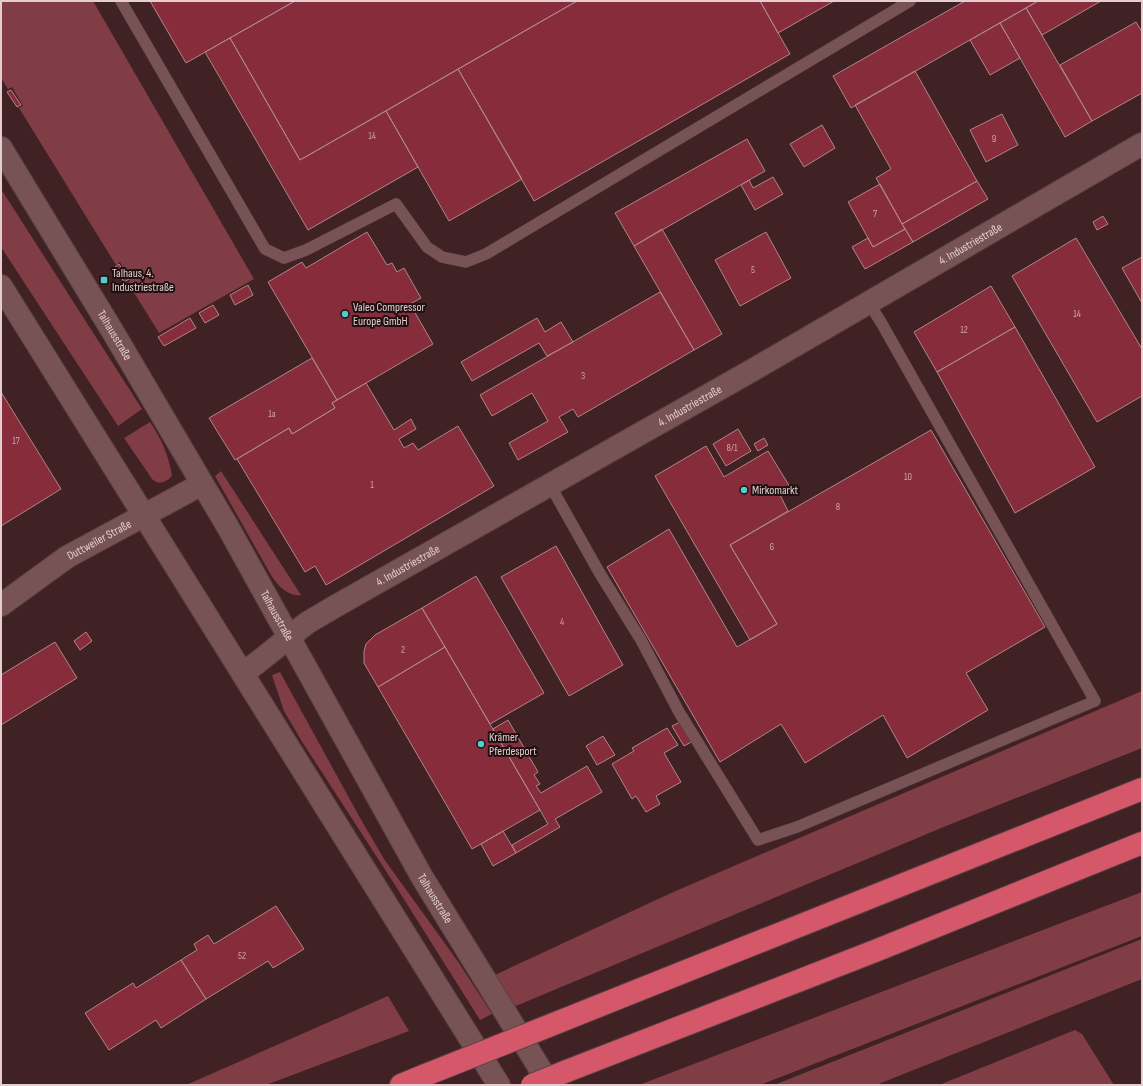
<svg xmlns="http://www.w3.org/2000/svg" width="1143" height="1086" viewBox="0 0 1143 1086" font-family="'Sofia Sans Condensed',sans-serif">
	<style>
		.green { fill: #803d45 }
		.building { fill: #862c3b; stroke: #af878a }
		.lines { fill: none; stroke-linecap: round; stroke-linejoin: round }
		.service-casing { stroke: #5b4043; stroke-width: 12 }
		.minor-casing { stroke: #5b4043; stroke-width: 24 }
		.secondary-casing { stroke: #5b4043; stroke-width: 24 }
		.motorway-casing { stroke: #5b4043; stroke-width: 24 }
		.service { stroke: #775356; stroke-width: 11 }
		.minor { stroke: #775356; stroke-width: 22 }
		.secondary { stroke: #775356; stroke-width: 22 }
		.motorway { stroke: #d5586a; stroke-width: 22 }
		.motorway-bridge-casing { stroke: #5b4043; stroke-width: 24; stroke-linecap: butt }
		.motorway-bridge { stroke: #d5586a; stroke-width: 22 }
		.poi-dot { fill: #52cdcc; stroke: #1e0f10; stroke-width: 1.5 }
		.labels { text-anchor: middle; stroke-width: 4; stroke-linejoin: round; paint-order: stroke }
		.number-label { font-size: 10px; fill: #cca6aa }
		.street-label { font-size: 12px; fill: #e4cecf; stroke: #1e0f10 }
		.poi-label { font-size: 12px; fill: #e4cecf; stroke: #1e0f10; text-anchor: start }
	</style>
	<rect width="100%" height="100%" fill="#402124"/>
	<path class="green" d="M1 1H93L254 279 159 333 128 283 130 281 120 262 116 265 19 108 23 106 12 87 8 89 1 78Z
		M1 189 142 409 118 426 1 247Z
		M150 422C161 438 169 456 172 476 166 482 159 486 152 479L124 438Z
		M221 471 301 595C288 597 277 585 271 575L215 476Z
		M280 672 359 816 384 859 459 963 492 1014 480 1020 395 885 301 740 284 711 272 675Z
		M1142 691V748L946 826 504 1011 484 980 671 893Z
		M1142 892V936L760 1085H639Z
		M1142 939V979L876 1085H774Z
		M388 996 409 1031 266 1085H186Z
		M1075 1030 1082 1034 1114 1085H939Z"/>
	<path class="building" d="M150 1H295L186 63Z
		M295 1H577L300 160 230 38Z
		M577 1H760L790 54 534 201 458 69Z
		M760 1H834L778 33Z
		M965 1H1038L851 108 833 76Z
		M1038 1H1101L1042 35 1026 8Z
		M1026 8 1092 121 1065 137 1000 23Z
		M1136 22 1142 32V93L1092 121 1060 65Z
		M1000 23 1020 58 990 75 970 40Z
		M230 38 300 160 386 111 418 167 308 230 205 52Z
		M458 69 522 179 449 221 386 111Z
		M915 71 977 181 902 224 876 178 891 169 855 105Z
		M11 90 21 105 17 107 7 92Z
		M1002 114 1018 145 986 162 970 130Z
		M822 125 835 148 804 167 790 144Z
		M747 139 765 171 634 246 615 213Z
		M773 177 783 194 755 210 741 185 749 180 753 188Z
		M977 181 988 199 913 242 902 224Z
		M880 184 905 229 873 247 848 202Z
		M1103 216 1108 224 1097 230 1093 222Z
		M662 229 722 334 694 350 634 246Z
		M905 229 913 242 865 269 852 247 868 238 873 247Z
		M367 232 387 265 392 263 397 272 404 268 421 298 410 304 433 344 337 400 268 282 302 262 306 268Z
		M766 232 791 278 740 306 715 260Z
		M1076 238 1142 349V396L1097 422 1012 276Z
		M1142 257V303L1122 268Z
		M119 264 129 279 124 282 115 267Z
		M248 285 253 295 235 305 230 295Z
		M991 286 1015 327 937 372 914 332Z
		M660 292 694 350 578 417 573 409 559 417 568 432 518 460 509 443 548 421 532 393 492 416 480 395Z
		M213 305 219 315 205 323 199 313Z
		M190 318 196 328 164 346 158 337Z
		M537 318 545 332 561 322 573 342 547 356 539 343 472 381 461 362Z
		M1015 327 1095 467 1015 513 937 372Z
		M312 358 337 400 332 403 335 408 292 434 289 428 235 460 209 418Z
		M366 383 394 430 411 419 416 429 399 439 404 448 413 443 418 450 458 426 494 486 326 585 315 566 305 572 237 459 289 428 292 434 335 408 332 403Z
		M1 392 61 489 1 526Z
		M738 429 751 451 726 466 713 444Z
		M931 430 1045 627 966 673 988 710 907 758 883 715 805 763 781 724 720 762 607 567 669 529 737 647 777 624 730 545Z
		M764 438 768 445 758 451 754 444Z
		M706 446 724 477 768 451 790 487 779 493 788 511 730 545 777 624 750 640 655 476Z
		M556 546 623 665 569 696 501 577Z
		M476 576 544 693 490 724 422 608Z
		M422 608 445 647 378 687 364 663V651L366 644 375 635Z
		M86 632 92 641 80 650 74 641Z
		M55 642 77 678 1 725V675Z
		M445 647 540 810 472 849 378 687Z
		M508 720 538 772 534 775 540 784 536 786 541 793 587 766 602 792 555 819 560 827 516 853 512 845 548 824 493 729Z
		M682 721 693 741 684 746 672 726Z
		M667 728 678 745 664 753 681 782 656 796 660 804 646 812 636 796 632 799 612 764 634 751 632 748Z
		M603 736 615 755 597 765 586 746Z
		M503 831 516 853 493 866 481 844Z
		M276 906 304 949 273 968 268 961 206 999 181 960 197 950 194 944 208 935 214 944Z
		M181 960 206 999 161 1028 156 1020 109 1050 85 1013 133 983 136 988Z"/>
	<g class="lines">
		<g class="service-casing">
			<path id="service" d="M121 1 265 249 284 258 306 250 396 204 427 247 442 257 466 262 486 254 910 1
				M550 485 599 572 641 640 679 712 758 840 797 827 1095 701 882 324 869 303"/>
		</g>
		<g class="minor-casing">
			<g id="minor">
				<path id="s1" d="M1 605 67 557 202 484"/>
				<path id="s2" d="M243 674 307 623 334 607 751 371 1142 144"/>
			</g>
		</g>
		<g class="secondary-casing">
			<g id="secondary">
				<path id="s3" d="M1 148 113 332 229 529 422 877 550 1085"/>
				<path d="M1 286 499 1085"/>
			</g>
		</g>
		<g class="motorway-casing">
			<path id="motorway" d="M541 1029 1142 789
				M567 1071 875 951 1142 843
				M401 1085 423 1076"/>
		</g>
		<use href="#service" class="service"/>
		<use href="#minor" class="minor"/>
		<use href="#secondary" class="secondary"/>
		<use href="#motorway" class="motorway"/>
		<g class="motorway-bridge-casing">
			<path id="motorway-bridge" d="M423 1076 541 1029
				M532 1085 567 1071"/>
		</g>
		<use href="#motorway-bridge" class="motorway-bridge"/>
	</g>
	<g class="poi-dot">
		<rect x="100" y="276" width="8" height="8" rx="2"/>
		<circle cx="345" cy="314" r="4"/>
		<circle cx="744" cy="490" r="4"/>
		<circle cx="481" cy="744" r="4"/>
	</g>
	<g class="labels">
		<g class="number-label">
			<text x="372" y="139">14</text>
			<text x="994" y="142">9</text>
			<text x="875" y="217">7</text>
			<text x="753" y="273">5</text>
			<text x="1077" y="317">14</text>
			<text x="964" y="333">12</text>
			<text x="583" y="379">3</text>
			<text x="272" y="417">1a</text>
			<text x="16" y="444">17</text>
			<text x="732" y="451">8/1</text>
			<text x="908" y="480">10</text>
			<text x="372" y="488">1</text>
			<text x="838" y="510">8</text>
			<text x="772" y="550">6</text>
			<text x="562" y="625">4</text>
			<text x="403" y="653">2</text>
			<text x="242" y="959">52</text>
		</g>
		<g class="street-label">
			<text dy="4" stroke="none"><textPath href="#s2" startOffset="846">4. Industriestraße</textPath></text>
			<text dy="4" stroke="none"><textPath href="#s3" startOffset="219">Talhausstraße</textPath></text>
			<text dy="4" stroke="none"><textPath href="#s2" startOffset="522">4. Industriestraße</textPath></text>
			<text dy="4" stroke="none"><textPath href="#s1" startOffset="118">Duttweiler Straße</textPath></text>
			<text dy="4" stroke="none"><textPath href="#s2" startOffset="198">4. Industriestraße</textPath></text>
			<text dy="4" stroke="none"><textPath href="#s3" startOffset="543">Talhausstraße</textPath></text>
			<text dy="4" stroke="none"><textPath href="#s3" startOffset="867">Talhausstraße</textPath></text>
		</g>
		<g class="poi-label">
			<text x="112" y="277">Talhaus, 4.<tspan x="112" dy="14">Industriestraße</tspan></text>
			<text x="353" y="311">Valeo Compressor<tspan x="353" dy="14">Europe GmbH</tspan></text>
			<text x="752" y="494">Mirkomarkt</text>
			<text x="489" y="741">Krämer<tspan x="489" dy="14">Pferdesport</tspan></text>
		</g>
	</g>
	<rect width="1143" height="1086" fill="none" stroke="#e4cecf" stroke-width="4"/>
</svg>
